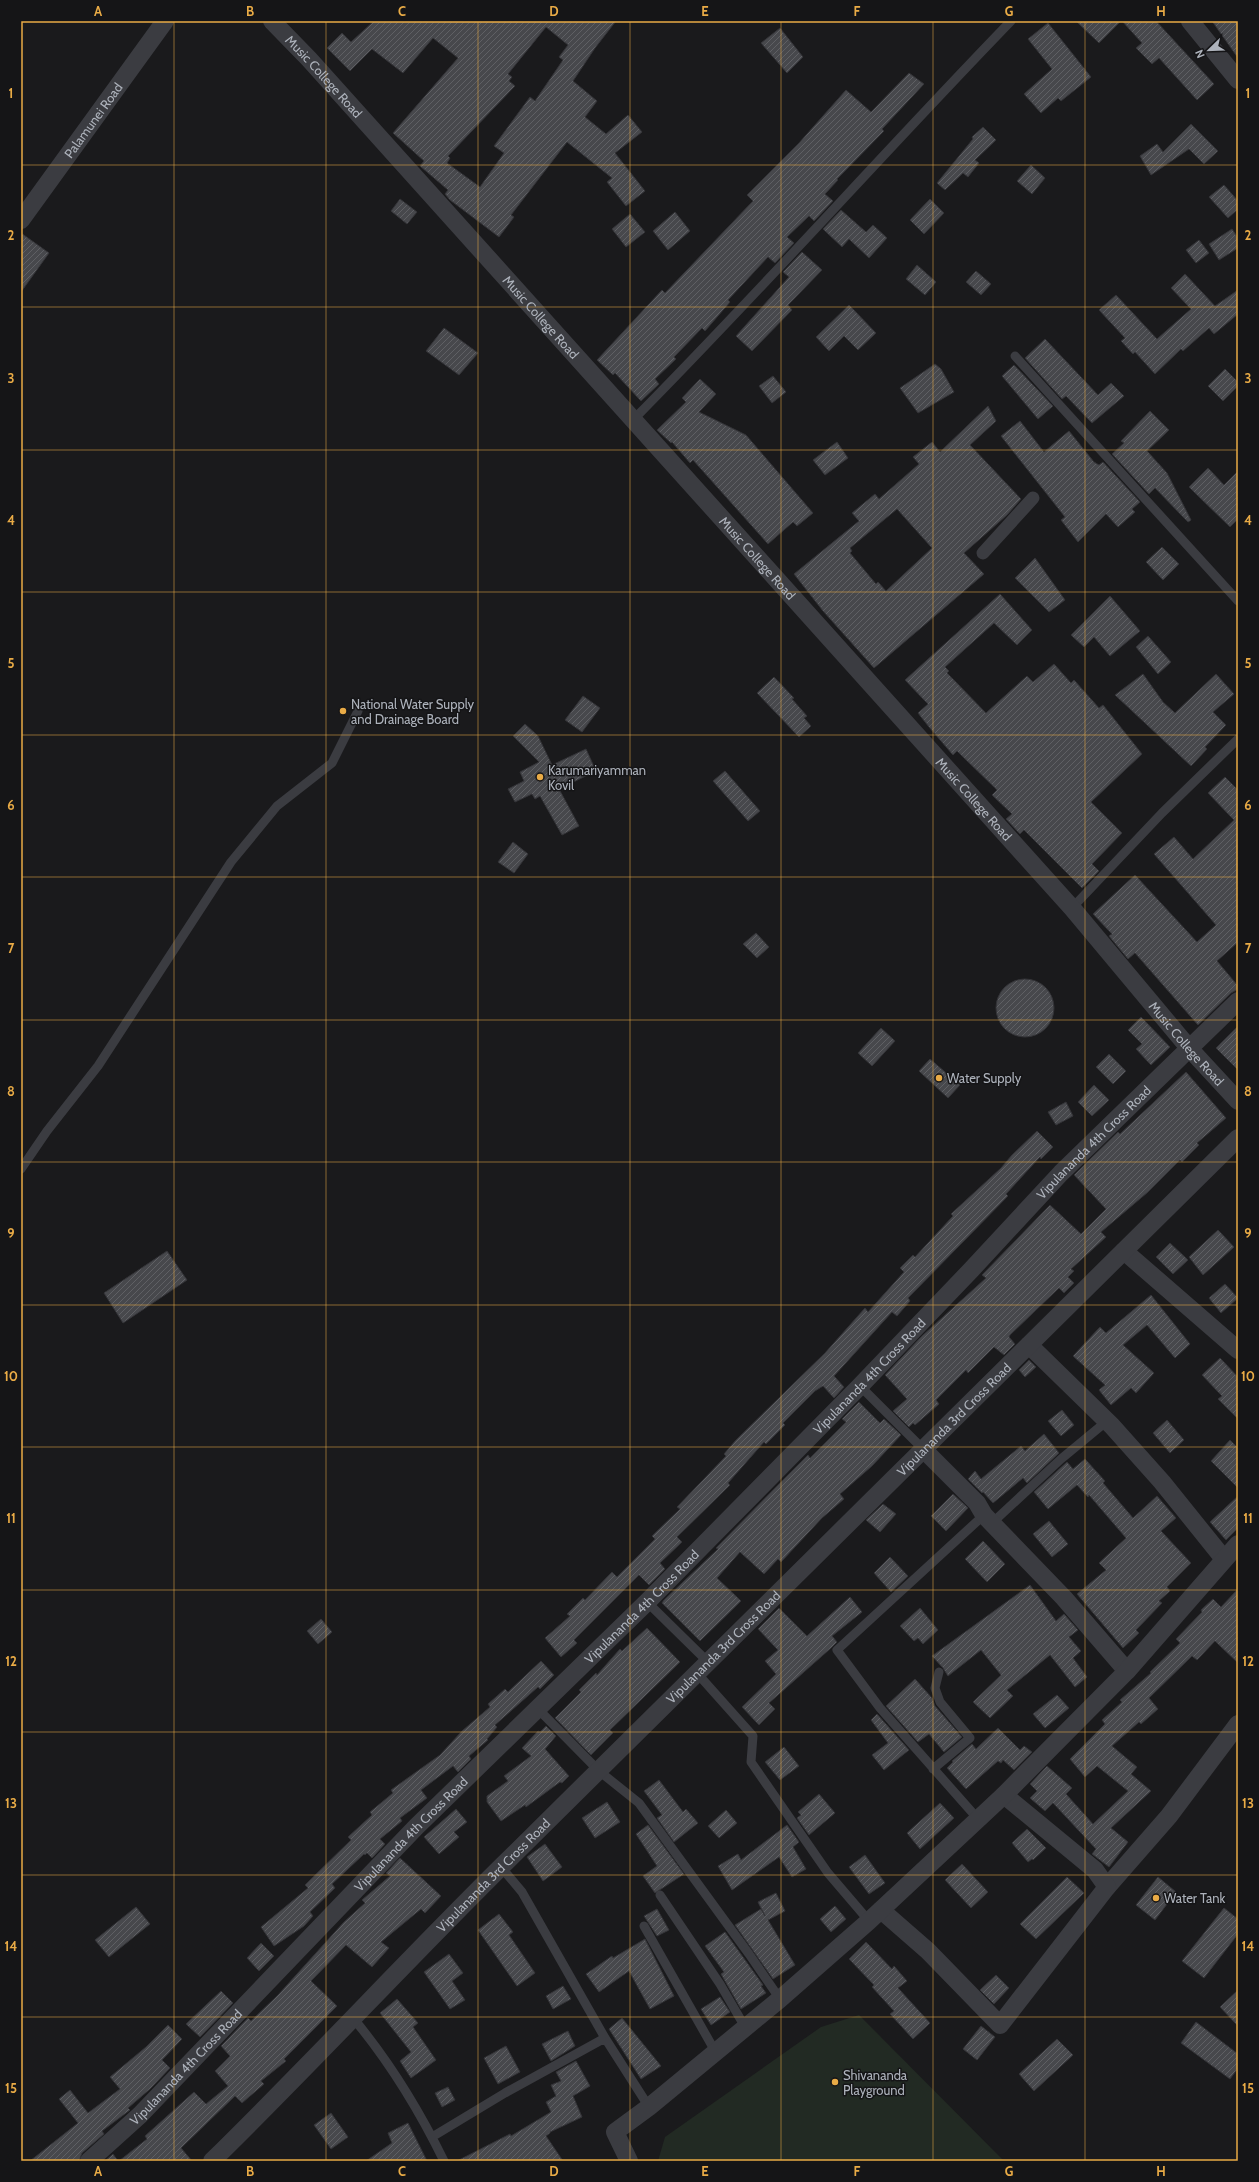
<svg xmlns="http://www.w3.org/2000/svg" width="1259" height="2182" viewBox="0 0 1259 2182" font-family="Cabin,sans-serif">
	<style>
		.pitch { fill: #222a23 }
		.building { fill: url(#building-hatch); stroke: #343438; fill-rule: evenodd }
		.lines { fill: none; stroke-linecap: round; stroke-linejoin: round }
		.service { stroke: #3b3c41; stroke-width: 9 }
		.pedestrian { stroke: #3b3c41; stroke-width: 13 }
		.minor { stroke: #3b3c41; stroke-width: 18 }
		.grid { fill: none; stroke: #e9ab46; stroke-width: 1; stroke-opacity: 0.55 }
		.poi-dot { fill: #e9ab46; stroke: #151517; stroke-width: 1.5 }
		.labels { text-anchor: middle; stroke-width: 3; stroke-linejoin: round; paint-order: stroke }
		.street-label { font-size: 13px; fill: #adb2bb; stroke: #151517 }
		.poi-label { font-size: 13px; fill: #adb2bb; stroke: #151517; text-anchor: start }
		.neatline { fill: none; stroke: #e9ab46; stroke-width: 1.5 }
		.grid-label { font-size: 13px; text-anchor: middle; font-weight: bold; fill: #e9ab46 }
	</style>
	<defs>
		<pattern id="building-hatch" width="6" height="6" patternUnits="userSpaceOnUse"><rect width="6" height="6" fill="#47484c"/><path d="M-1 1l2-2M0 6l6-6M5 7l2-2" fill="none" stroke="#5f6064"/></pattern>
	</defs>
	<rect width="100%" height="100%" fill="#1a1a1c"/>
	<path class="pitch" d="M859 2015 1004 2161H658L665 2137 821 2027Z"/>
	<path class="building" d="M374 21H616L595 48 573 81 597 101 585 117 606 134 628 115 642 132 615 153 645 191 626 206 607 182 612 178 567 142 511 215 514 217 499 237 450 200 445 194 448 190 420 166 424 161 393 133 458 58 433 38 403 73 372 49 350 71 327 48 342 33 351 42ZM546 27 568 45 559 57 563 60 535 101 530 97 494 146 504 153 480 187 447 163 450 158 448 156 515 86 509 81 512 77 508 74Z
		M1076 21H1121L1099 43Z
		M1122 21H1156L1214 84 1197 100 1159 58 1152 64 1136 48 1142 43Z
		M1212 21H1238V58Z
		M1048 23 1091 77 1061 101 1058 98 1041 113 1024 94 1052 69 1028 39Z
		M780 28 803 57 787 73 761 43Z
		M909 73 924 84 882 129 884 131 837 179 838 180 825 194 833 201 814 221 809 216 787 237 794 243 775 263 768 257 728 300 730 302 705 331 702 328 674 357 676 359 655 379 659 384 641 401 615 373 613 375 597 360 662 290 665 293 753 201 747 195 799 143 846 90 871 112Z
		M1191 124 1218 151 1204 164 1189 149 1151 175 1140 156 1157 144 1163 152Z
		M983 127 996 140 975 160 979 163 968 177 963 173 945 190 937 183 973 139 972 137Z
		M1031 165 1045 178 1032 194 1017 181Z
		M1224 185 1238 201V209L1228 218 1209 197Z
		M400 199 417 212 407 224 391 211Z
		M930 199 944 213 924 234 910 220Z
		M841 210 866 232 873 225 887 238 869 258 849 239 842 247 823 229Z
		M675 212 690 231 668 250 653 231Z
		M630 214 645 232 626 247 612 229Z
		M1232 229 1238 238V248L1219 260 1209 244Z
		M21 233 49 253 21 292Z
		M1199 240 1209 253 1196 263 1186 250Z
		M802 252 822 270 788 305 792 310 752 351 736 336 789 277 783 272Z
		M917 265 936 282 925 295 906 279Z
		M976 271 991 284 981 295 966 282Z
		M1185 274 1215 306 1238 290V314L1214 334 1209 328 1183 351 1181 349 1155 374 1135 352 1133 354 1121 341 1125 338 1099 310 1116 295 1157 339 1191 309 1171 288Z
		M849 305 876 333 858 350 844 336 829 351 816 337Z
		M444 328 478 353 459 375 426 351Z
		M1045 339 1098 395 1111 383 1124 396 1092 423 1066 396 1062 399 1025 358Z
		M935 364 941 369 954 392 918 413 900 388Z
		M1014 365 1053 406 1038 419 1002 376Z
		M1225 369 1238 382V386L1223 401 1208 386Z
		M773 376 786 392 772 403 759 386Z
		M700 379 716 394 699 412 746 435 813 513 797 526 793 522 768 544 693 460 690 463 672 442 671 443 657 430 686 402 682 398Z
		M988 406 996 421 970 445 1021 499 1007 515 964 553 984 574 874 668 823 611 794 574 859 521 852 513 875 494 879 499 919 464 913 457 932 442 940 452ZM897 509 932 548 886 591 878 582 876 584 850 553 852 551 850 548Z
		M1150 411 1169 430 1147 451 1167 473 1191 520 1188 522 1155 488 1149 494 1112 454 1124 443 1121 441Z
		M1020 421 1044 452 1069 431 1094 462 1099 465 1103 462 1140 502 1132 509 1135 512 1118 527 1106 514 1078 542 1061 520 1065 517 1001 436Z
		M837 442 848 458 825 475 813 460Z
		M1208 468 1224 485 1238 471V519L1230 527 1189 487Z
		M1162 547 1179 564 1163 580 1146 562Z
		M1035 558 1065 600 1049 612 1015 578Z
		M1000 594 1032 630 1017 645 994 623 945 667 949 671 947 673 986 713 1027 676 1033 682 1054 664 1071 683 1074 680 1099 708 1103 705 1142 754 1091 802 1122 833 1092 864 1099 871 1082 888 1024 830 1020 834 1006 819 1012 814 992 795 997 790 957 751 953 755 929 727 918 713 928 704 905 680Z
		M1110 596 1140 631 1110 656 1094 637 1084 647 1071 635Z
		M1148 636 1171 662 1158 674 1136 647Z
		M1143 674 1163 702 1175 713 1216 674 1234 694 1213 712 1226 725 1205 747 1207 749 1191 766 1115 695Z
		M774 677 794 698 792 699 807 716 804 718 811 726 799 737 757 693Z
		M583 696 600 708 582 732 565 720Z
		M525 724 538 736 552 765 586 749 596 771 559 789 579 826 562 835 540 796 535 799 532 794 515 802 508 789 524 781 520 772 539 762 513 736Z
		M725 771 760 811 748 821 713 781Z
		M1225 777 1238 790V942L1217 961 1238 986V989L1231 993 1198 1025 1135 953 1128 959 1109 936 1112 934 1093 914 1135 875 1197 942 1216 925 1154 854 1174 837 1193 859 1234 820 1208 793Z
		M513 842 528 854 514 873 498 862Z
		M756 933 769 947 757 958 743 944Z
		M996 1008a29 29 0 1 1 58 0a29 29 0 1 1-58 0Z
		M1141 1017 1170 1047 1151 1065 1136 1049 1142 1044 1128 1030Z
		M1238 1026V1070L1216 1048Z
		M881 1028 895 1041 872 1066 858 1053Z
		M1109 1054 1126 1071 1113 1084 1096 1067Z
		M930 1059 960 1085 948 1098 919 1071Z
		M1186 1072 1226 1118 1197 1143 1199 1145 1182 1162 1180 1160 1148 1192 1101 1232 1106 1237 1071 1269 1074 1271 1068 1277 1074 1283 1064 1293 1059 1288 1010 1335 1009 1337 1015 1344 1004 1355 994 1347 968 1373 966 1370 936 1400 939 1404 915 1425 913 1423 909 1427 893 1411 907 1399 885 1375 922 1336 986 1278 982 1275 1050 1205 1081 1234 1106 1209 1074 1175 1118 1132 1120 1134Z
		M1094 1085 1109 1100 1092 1116 1078 1102Z
		M1066 1102 1073 1116 1056 1125 1048 1112Z
		M1037 1131 1053 1147 1041 1159 1040 1157 1006 1194 1008 1196 908 1298 910 1301 897 1316 892 1312 834 1376 844 1387 834 1398 823 1386 815 1391 783 1423 785 1425 766 1444 764 1442 728 1483 730 1485 677 1537 682 1542 660 1563 665 1569 649 1585 639 1575 574 1640 577 1643 561 1657 545 1638 570 1616 567 1614 583 1598 585 1600 612 1572 617 1577 655 1539 652 1536 680 1509 677 1507 726 1456 724 1454 736 1440 825 1353 865 1308 868 1312 904 1272 900 1268 913 1255 915 1257 953 1216 951 1214 1001 1168 1012 1155Z
		M1218 1230 1234 1247 1203 1275 1189 1257Z
		M1170 1243 1188 1260 1173 1274 1156 1257Z
		M167 1251 187 1280 123 1323 104 1293Z
		M1225 1284 1238 1298 1221 1313 1209 1298Z
		M1151 1295 1190 1344 1175 1358 1147 1325 1123 1345 1154 1373 1136 1393 1131 1388 1111 1405 1099 1390 1105 1385 1073 1356 1100 1327 1106 1333Z
		M1220 1358 1238 1377V1419L1218 1399 1222 1396 1202 1375Z
		M1029 1360 1036 1367 1025 1377 1019 1370Z
		M859 1402 880 1423 884 1419 901 1435 872 1466 840 1494 844 1499 822 1518 781 1562 778 1559 764 1574 740 1552 717 1578 741 1601 700 1641 662 1603 664 1600 718 1549 716 1548 783 1480 808 1455 810 1458 846 1422 842 1419Z
		M1062 1410 1074 1425 1061 1436 1048 1421Z
		M1167 1420 1184 1440 1170 1453 1153 1433Z
		M1044 1434 1059 1453 1027 1483 1023 1478 993 1503 983 1492 982 1493 968 1479 975 1471 981 1479 1021 1446 1025 1451Z
		M1230 1440 1238 1448V1488L1211 1461Z
		M1085 1459 1105 1481 1103 1483 1133 1518 1157 1496 1176 1518 1161 1531 1191 1563 1167 1587 1170 1591 1159 1601 1162 1603 1136 1630 1139 1633 1123 1648 1077 1594 1106 1570 1099 1563 1126 1538 1089 1495 1088 1497 1077 1485 1048 1509 1034 1492 1067 1462 1073 1469Z
		M953 1494 968 1508 946 1531 931 1516Z
		M1238 1496V1528L1226 1540 1210 1522Z
		M883 1504 896 1514 880 1532 866 1520Z
		M1049 1521 1068 1544 1052 1557 1033 1534Z
		M983 1541 1005 1564 987 1582 965 1559Z
		M890 1557 908 1576 891 1592 874 1573Z
		M1030 1585 1056 1621 1064 1614 1078 1630 1069 1637 1081 1651 1073 1658 1087 1677 1075 1687 1050 1655 1007 1690 1013 1696 990 1718 973 1702 1001 1675 981 1650 948 1676 943 1668 932 1656Z
		M1238 1589V1663L1215 1641 1197 1660 1192 1656 1149 1698 1158 1709 1141 1724 1139 1722 1112 1746 1137 1767 1131 1774 1151 1791 1111 1828 1128 1842 1109 1867 1092 1854 1096 1849 1053 1803 1045 1811 1030 1798 1037 1791 1030 1784 1047 1766 1072 1788 1066 1794 1093 1824 1128 1791 1097 1766 1085 1777 1070 1759 1105 1724 1102 1720 1122 1702 1120 1700 1151 1673 1150 1672 1180 1643 1176 1639 1202 1612 1201 1610 1213 1599 1221 1607Z
		M850 1597 862 1612 832 1636 837 1642 831 1648 769 1703 775 1709 759 1725 742 1707 776 1674 765 1661 778 1650 758 1629 779 1608 807 1636Z
		M920 1608 938 1630 923 1644 918 1638 914 1641 900 1626Z
		M321 1619 332 1632 318 1644 307 1631Z
		M647 1628 680 1662 610 1730 613 1733 591 1755 555 1718 581 1692 579 1690 596 1673 597 1675 620 1649 622 1651Z
		M541 1661 554 1675 540 1689 538 1687 495 1725 497 1727 487 1739 488 1740 469 1756 471 1759 458 1772 453 1766 421 1790 427 1798 400 1818 402 1821 380 1839 385 1844 372 1858 367 1853 365 1855 364 1854 332 1884 335 1888 310 1912 313 1916 304 1926 274 1946 261 1927 308 1888 305 1885 351 1840 348 1837 372 1815 370 1812 393 1793 391 1790 440 1755 462 1731 490 1707 488 1704 505 1689 508 1692Z
		M915 1679 932 1698 935 1706 962 1737 944 1752 929 1734 918 1742 886 1706Z
		M1057 1695 1069 1708 1045 1728 1033 1714Z
		M877 1714 909 1750 884 1770 872 1755 888 1743 871 1720Z
		M546 1726 556 1736 545 1749 569 1776 562 1783 560 1782 526 1807 525 1805 501 1821 487 1802V1796L508 1781 504 1776 531 1756 522 1748 538 1731 540 1732Z
		M998 1728 1020 1750 1024 1746 1032 1752 1014 1770 1003 1760 1001 1763 998 1761 966 1789 947 1768 953 1762 952 1761 972 1744 976 1749Z
		M784 1747 799 1766 780 1780 765 1762Z
		M659 1780 683 1812 686 1809 698 1823 674 1842 657 1818 662 1815 644 1791Z
		M819 1794 835 1813 809 1835 797 1818 801 1815 798 1812Z
		M607 1802 620 1822 595 1838 582 1818Z
		M940 1803 954 1818 920 1849 907 1833Z
		M456 1809 467 1822 454 1832 459 1837 439 1854 424 1837Z
		M726 1810 737 1823 719 1838 708 1826Z
		M648 1825 684 1874 655 1893 643 1876 657 1866 636 1834Z
		M787 1825 799 1842 793 1847 806 1869 792 1877 779 1857 732 1890 718 1866 738 1854 741 1860Z
		M1027 1829 1046 1848 1033 1860 1032 1859 1028 1862 1012 1843Z
		M545 1844 562 1867 543 1881 527 1857Z
		M865 1855 885 1883 869 1894 849 1867Z
		M400 1858 441 1896 425 1913 421 1909 381 1942 389 1948 372 1967 346 1945 311 1981 337 2006 284 2059 286 2061 261 2081 264 2084 242 2103 235 2096 181 2148 192 2161H119L147 2139 145 2136 194 2092 206 2104 228 2086 215 2071 230 2056 221 2046 248 2018 251 2021 278 1995 344 1922 365 1903 362 1900 390 1876 386 1873Z
		M962 1864 988 1892 971 1908 945 1880Z
		M1067 1877 1084 1893 1036 1939 1020 1924Z
		M1158 1877 1176 1892 1155 1920 1136 1905Z
		M776 1893 785 1911 768 1920 795 1965 773 1979 735 1925 761 1909 765 1916 758 1902Z
		M835 1906 846 1919 831 1932 820 1919Z
		M136 1907 150 1924 109 1957 95 1940Z
		M1224 1908 1238 1919V1934L1204 1978 1182 1961Z
		M657 1909 669 1930 657 1936 644 1916Z
		M499 1914 513 1932 509 1935 535 1973 517 1986 478 1930Z
		M725 1932 763 1985 761 1986 766 1993 741 2009 721 1974 724 1972 705 1946Z
		M645 1939 674 1996 650 2009 629 1971 599 1992 586 1974 612 1956 613 1958Z
		M866 1942 892 1969 894 1966 907 1981 898 1988 930 2023 913 2039 890 2014 894 2011 872 1987 874 1985 849 1959Z
		M261 1943 274 1956 259 1971 247 1958Z
		M449 1954 463 1973 452 1981 465 2000 450 2009 424 1972Z
		M996 1975 1009 1988 994 2004 980 1990Z
		M563 1986 571 1999 553 2009 546 1996Z
		M1238 1990V2026L1220 2007Z
		M221 1991 233 2003 200 2037 186 2024Z
		M720 1997 730 2012 711 2025 701 2009Z
		M397 1999 418 2023 413 2027 436 2060 411 2078 400 2061 411 2052 380 2013Z
		M622 2018 661 2066 641 2079 609 2029Z
		M1196 2022 1238 2054V2068L1230 2079 1181 2043Z
		M168 2025 182 2039 162 2060 170 2068 150 2089 128 2108 130 2110 102 2131 104 2134 82 2153 79 2161H30L78 2123 59 2099 70 2090 88 2113 120 2089 110 2077 146 2047Z
		M981 2026 995 2037 977 2060 963 2049Z
		M568 2031 575 2046 551 2061 542 2044Z
		M1057 2039 1073 2055 1034 2091 1019 2074Z
		M506 2046 520 2072 498 2084 484 2058Z
		M576 2061 590 2086 573 2096 582 2117 550 2132V2133L546 2136 563 2161H457L510 2134 511 2136 551 2112 546 2102 556 2096 551 2085 561 2081 556 2072Z
		M448 2087 455 2100 442 2107 435 2093Z
		M331 2113 348 2137 331 2149 314 2125Z
		M408 2123 427 2161H366L392 2143 388 2133Z
		M113 2154 118 2161H105Z"/>
	<g class="lines">
		<path class="service" d="M1015 356 1238 601
			M633 420C762 290 884 152 1011 21
			M1072 908 1162 813 1238 739
			M21 1169 47 1131 98 1066 231 862 277 806 332 763 358 711
			M860 1386 924 1450
			M992 1523 1061 1459 1107 1421
			M647 1602 707 1661
			M696 1672 753 1736 751 1762 828 1873 869 1921
			M538 1709 599 1771 639 1803 749 1954 780 1999
			M933 1769 970 1738 940 1702 935 1688 939 1672
			M978 1819 880 1708 837 1650 984 1515
			M501 1867 522 1892 605 2038 649 2107
			M660 1895 720 1984 745 2027
			M644 1926 715 2051
			M353 2018C389 2061 419 2110 444 2161
			M432 2137 505 2093 605 2038"/>
		<path class="pedestrian" d="M983 553 1033 498"/>
		<g class="minor">
			<path id="s1" d="M272 21 309 59 1072 908 1189 1048 1238 1101"/>
			<path d="M1190 21 1238 80"/>
			<path id="s2" d="M21 220 165 21"/>
			<path d="M1124 1251 1238 1350"/>
			<path d="M1029 1345 1112 1426 1162 1482 1224 1559"/>
			<path d="M924 1450 977 1503 984 1515 1064 1598 1127 1671"/>
			<path d="M1107 1887 1169 1816 1238 1724"/>
			<path d="M881 1910 928 1951 1000 2025 1107 1887 1095 1870 1004 1795"/>
			<path id="s3" d="M89 2161 140 2115 416 1827 647 1602 860 1386 972 1269 1061 1173 1238 1001"/>
			<path id="s4" d="M212 2161C311 2064 405 1962 503 1865 747 1622 994 1381 1238 1138"/>
			<path d="M629 2161 615 2132 649 2107 780 1999 869 1921 1004 1795 1127 1671 1238 1544"/>
		</g>
	</g>
	<path class="grid" d="M174 21V2161M326 21V2161M478 21V2161M630 21V2161M781 21V2161M933 21V2161M1085 21V2161M21 165H1238M21 307H1238M21 450H1238M21 592H1238M21 735H1238M21 877H1238M21 1020H1238M21 1162H1238M21 1305H1238M21 1447H1238M21 1590H1238M21 1732H1238M21 1875H1238M21 2017H1238"/>
	<g class="poi-dot">
		<circle cx="343" cy="711" r="4"/>
		<circle cx="540" cy="777" r="4"/>
		<circle cx="939" cy="1078" r="4"/>
		<circle cx="1156" cy="1898" r="4"/>
		<circle cx="835" cy="2082" r="4"/>
	</g>
	<g class="labels">
		<g class="street-label">
			<text dy="5" stroke="none"><textPath href="#s1" startOffset="76">Music College Road</textPath></text>
			<text dy="5" stroke="none"><textPath href="#s2" startOffset="123">Palamunei Road</textPath></text>
			<text dy="5" stroke="none"><textPath href="#s1" startOffset="400">Music College Road</textPath></text>
			<text dy="5" stroke="none"><textPath href="#s1" startOffset="724">Music College Road</textPath></text>
			<text dy="5" stroke="none"><textPath href="#s1" startOffset="1048">Music College Road</textPath></text>
			<text dy="5" stroke="none"><textPath href="#s1" startOffset="1372">Music College Road</textPath></text>
			<text dy="5" stroke="none"><textPath href="#s3" startOffset="1431">Vipulananda 4th Cross Road</textPath></text>
			<text dy="5" stroke="none"><textPath href="#s3" startOffset="1107">Vipulananda 4th Cross Road</textPath></text>
			<text dy="5" stroke="none"><textPath href="#s4" startOffset="1049">Vipulananda 3rd Cross Road</textPath></text>
			<text dy="5" stroke="none"><textPath href="#s3" startOffset="783">Vipulananda 4th Cross Road</textPath></text>
			<text dy="5" stroke="none"><textPath href="#s4" startOffset="725">Vipulananda 3rd Cross Road</textPath></text>
			<text dy="5" stroke="none"><textPath href="#s3" startOffset="459">Vipulananda 4th Cross Road</textPath></text>
			<text dy="5" stroke="none"><textPath href="#s4" startOffset="401">Vipulananda 3rd Cross Road</textPath></text>
			<text dy="5" stroke="none"><textPath href="#s3" startOffset="135">Vipulananda 4th Cross Road</textPath></text>
		</g>
		<g class="poi-label">
			<text x="351" y="709">National Water Supply<tspan x="351" dy="15">and Drainage Board</tspan></text>
			<text x="548" y="775">Karumariyamman<tspan x="548" dy="15">Kovil</tspan></text>
			<text x="947" y="1083">Water Supply</text>
			<text x="1164" y="1903">Water Tank</text>
			<text x="843" y="2080">Shivananda<tspan x="843" dy="15">Playground</tspan></text>
		</g>
	</g>
	<rect width="1259" height="2182" fill="none" stroke="#151517" stroke-width="44"/>
	<g transform="translate(1209 50) rotate(247)" stroke="#151517" stroke-width="3" paint-order="stroke">
	<path d="M0-3L7 15L0 10L-7 15Z" fill="#adb2bb"/>
	<text y="-6" font-size="11" font-weight="bold" text-anchor="middle" fill="#adb2bb">N</text>
	</g>
	<rect x="22" y="22" width="1215" height="2138" class="neatline"/>
	<g class="grid-label">
		<text x="98" y="16">A</text>
		<text x="250" y="16">B</text>
		<text x="402" y="16">C</text>
		<text x="554" y="16">D</text>
		<text x="705" y="16">E</text>
		<text x="857" y="16">F</text>
		<text x="1009" y="16">G</text>
		<text x="1161" y="16">H</text>
		<text x="11" y="98">1</text>
		<text x="1248" y="98">1</text>
		<text x="11" y="240">2</text>
		<text x="1248" y="240">2</text>
		<text x="11" y="383">3</text>
		<text x="1248" y="383">3</text>
		<text x="11" y="525">4</text>
		<text x="1248" y="525">4</text>
		<text x="11" y="668">5</text>
		<text x="1248" y="668">5</text>
		<text x="11" y="810">6</text>
		<text x="1248" y="810">6</text>
		<text x="11" y="953">7</text>
		<text x="1248" y="953">7</text>
		<text x="11" y="1096">8</text>
		<text x="1248" y="1096">8</text>
		<text x="11" y="1238">9</text>
		<text x="1248" y="1238">9</text>
		<text x="11" y="1381">10</text>
		<text x="1248" y="1381">10</text>
		<text x="11" y="1523">11</text>
		<text x="1248" y="1523">11</text>
		<text x="11" y="1666">12</text>
		<text x="1248" y="1666">12</text>
		<text x="11" y="1808">13</text>
		<text x="1248" y="1808">13</text>
		<text x="11" y="1951">14</text>
		<text x="1248" y="1951">14</text>
		<text x="11" y="2093">15</text>
		<text x="1248" y="2093">15</text>
		<text x="98" y="2176">A</text>
		<text x="250" y="2176">B</text>
		<text x="402" y="2176">C</text>
		<text x="554" y="2176">D</text>
		<text x="705" y="2176">E</text>
		<text x="857" y="2176">F</text>
		<text x="1009" y="2176">G</text>
		<text x="1161" y="2176">H</text>
	</g>
</svg>
